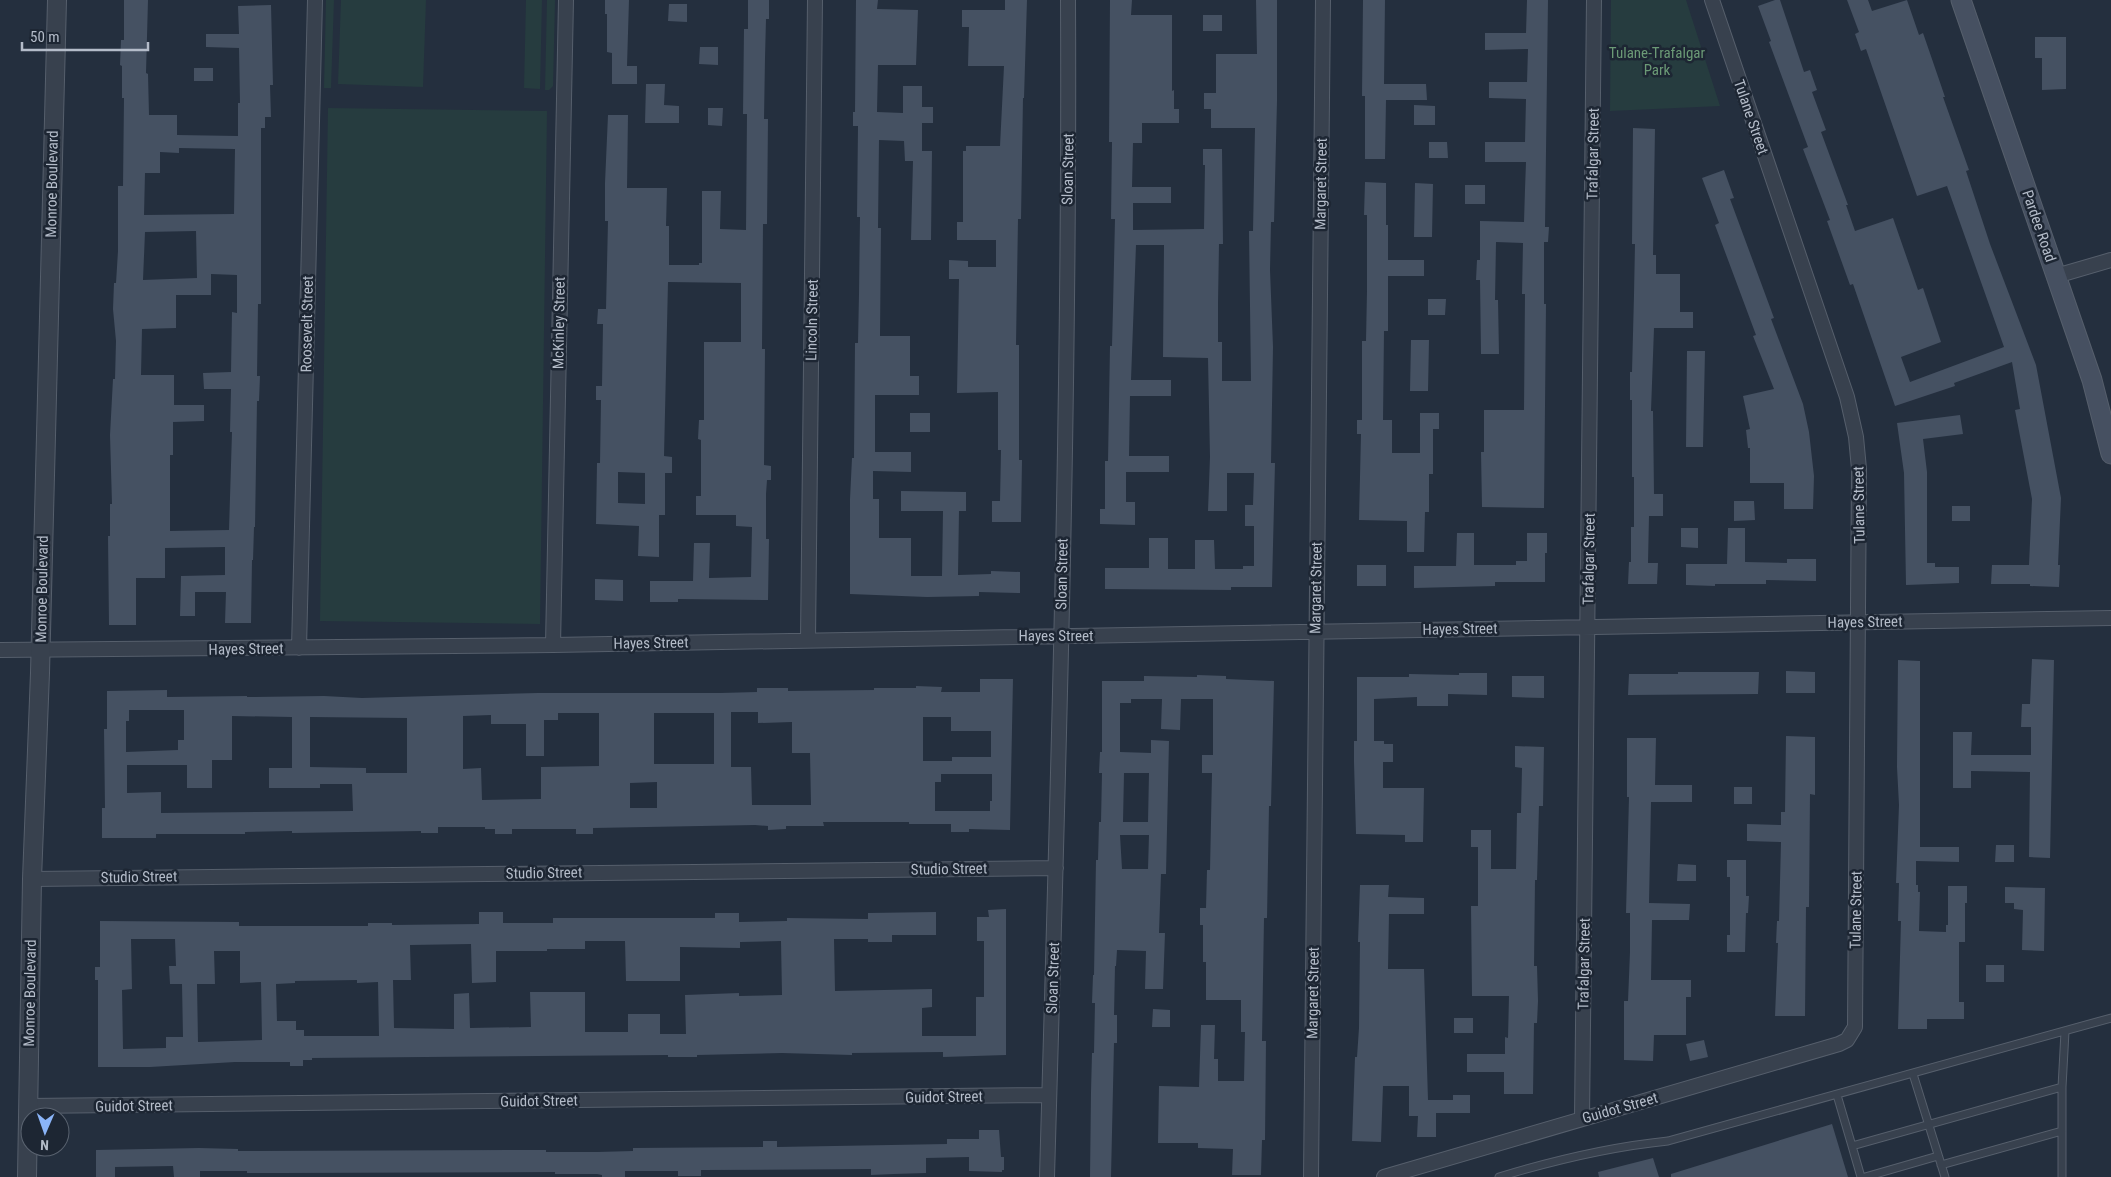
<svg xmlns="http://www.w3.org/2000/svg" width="2111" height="1177" viewBox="0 0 2111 1177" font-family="'Roboto Condensed',sans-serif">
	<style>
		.green { fill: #263c3f }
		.building { fill: #455162; fill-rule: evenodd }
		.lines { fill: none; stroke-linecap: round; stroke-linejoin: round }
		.service-casing { stroke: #565f6c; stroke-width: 9 }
		.minor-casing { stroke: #565f6c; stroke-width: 16 }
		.tertiary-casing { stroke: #565f6c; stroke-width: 20 }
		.secondary-casing { stroke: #565f6c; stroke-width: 21 }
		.service { stroke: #38414e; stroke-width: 7 }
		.minor { stroke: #38414e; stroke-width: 14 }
		.tertiary { stroke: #38414e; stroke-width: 18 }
		.secondary { stroke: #465061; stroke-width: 19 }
		.labels { text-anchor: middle; stroke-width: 5; stroke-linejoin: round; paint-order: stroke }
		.park-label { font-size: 15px; fill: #6b9a76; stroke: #1d2633 }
		.street-label { font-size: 15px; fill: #b4bcc9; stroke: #1d2633 }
	</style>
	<rect width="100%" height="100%" fill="#242f3e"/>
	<path class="green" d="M326 0H334L331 88H324Z
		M341 0H426L423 87 338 84Z
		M526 0H542L540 89 524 88Z
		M547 0H555L553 86 549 90H545Z
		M1611 0H1686L1720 106 1610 111Z
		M328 108 547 111 540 624 320 621Z"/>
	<path class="building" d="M124 0H148L146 73 148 74 149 115H177V135L238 136V103H240L239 48 206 47V34H239L238 6 271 5 273 85H270L271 117H265V128H261V304H258L257 376H260L259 401H257L255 527H254L253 560H252L251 623H225L226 592H195V616H180L181 576 225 575V547L165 548V578H136V625H109L108 536H110V504H112L110 435 113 379H115L116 341 113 309 114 283H116L118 251V186H123L124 98H122V66L120 65 121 40H124ZM179 148 235 149 234 214 144 215 145 173H160V152L179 153ZM196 231 197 278 143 280 145 232ZM211 274 237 275V313L232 312 231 372 203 373 204 389H231L230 432H232L229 530 170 531V455H173V422L204 421V405H174V375H141L142 329 176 328V295H211Z
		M605 0H629L627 66H637V84H612V53L607 52V14H605Z
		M748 0H769V19H766L765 58 764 119H768L767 224H763L762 349H765L764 465 771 466V480H767L766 494V539H769L768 600 678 599V602H650V581H693L694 543H710L709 578 751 577 752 527 736 526V515H696V496H701V440L698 439 699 420H704V342H741V283L668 282 664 456 672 457V473H665V515H659V557L638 556 639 526 596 524 597 463H600L601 400H596V386H602L603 324H597L598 309H606L608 221H605V183L608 115H628L627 188H667L666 226H669V265H699V263H702V191H721L720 229 746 230 747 114H743L744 29H748ZM618 472 645 473V504L618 503Z
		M856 0H878L877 9 918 10 916 65H878L877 112 903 113V86H922V107H933V123H922V151H932L931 240H911L913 161H905L904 141 879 140 878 228H881L880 336H910V376H919V395H875V452H911V472L873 471V499H879V538H911V576H942L943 511H901V491L966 492V511H959L958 575 991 574V571L1020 572V593L979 592V596L927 597 850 594V499L852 458H854L855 343H858L859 294 860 217H857L858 126H853V112H855Z
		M1005 0H1027L1024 98H1023L1021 219H1018L1016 345H1019V460H1022L1021 522H992V501H1000L1001 450H998V392L957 393 959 279H949V260L968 261V267H996V240H957V222H963V151H966V146H1000L1004 66H968L969 27H962V10H1005Z
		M1110 0H1132L1131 15H1172V91L1174 90V109H1179V123H1142V143H1133L1132 187H1171V203H1133V230L1204 229 1205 165H1203V149H1222L1223 244H1219L1218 304V342H1222V381H1251L1249 231H1253L1255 128H1211V109H1204V93H1216V54H1257L1256 0H1277V101L1274 222H1271L1270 270 1273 347 1271 463H1275L1272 587H1231V590L1105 589V568H1149V538H1168V569H1195V540H1214L1215 569H1243V566H1254V526H1245V505H1253L1254 473H1227V511H1208L1210 457 1208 358 1163 357 1164 245H1136L1131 380H1171V396H1130L1129 456H1169V472H1126V502H1135V525L1100 524V509H1105V461H1108L1110 346H1112L1113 307 1115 219H1111L1112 142H1109Z
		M1363 0H1385L1384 84H1426L1427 100H1386L1385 159H1365V96H1362Z
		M1527 0H1548L1545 227H1549L1548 242H1544V304H1546L1544 508 1482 507 1481 452H1484V410H1524L1525 294H1522L1523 243 1496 242 1495 300H1498L1499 354H1481L1480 280H1476L1477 260H1480V221L1524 222 1525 189 1526 162H1485V142H1525L1526 99 1489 98V82H1527L1528 49 1485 50V33H1526Z
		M1775 0H1780L1804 72 1810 70 1817 90 1812 92 1826 130 1821 132 1848 205H1846L1855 231 1893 218 1918 290 1923 288 1941 342 1901 357 1910 382 2004 347 1947 186 1917 196 1866 49 1861 51 1855 34 1859 32 1847 0H1868L1872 11 1907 0 1919 35 1923 33 1933 62 1945 97H1943L1969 170 1966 171 1990 244 2036 365 2061 498 2058 565H2060L2059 587 2030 586V584H1991L1992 565H2029L2032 499 2015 410 2020 409 2012 362 1954 383 1955 386 1895 406 1853 284 1850 285 1827 221 1830 220 1803 149 1808 147 1769 42 1771 41 1758 6Z
		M669 4H687V22L668 21Z
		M1203 15H1222V31H1203Z
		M2035 37H2066V89L2042 90V58H2035Z
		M700 47H718V65L699 64Z
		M194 68H213V81H194Z
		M646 84H665L664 105 679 106V123H645Z
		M1414 105 1435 106V125H1414Z
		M708 108H723L722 126 708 125Z
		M1633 128 1655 129 1653 255H1656V274H1680V312H1693V328H1654L1651 411H1653L1654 494H1663V516H1649L1648 563H1658L1657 584H1628L1629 562H1631V527H1634V477H1632V400H1630V372H1632L1634 295 1635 244H1632Z
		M1429 142H1447L1448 158H1429Z
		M1724 170 1734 198 1730 199 1774 318 1771 319 1803 404 1809 432 1814 476 1813 509H1784V483H1750V448H1748L1746 430 1750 429 1743 396 1774 389 1753 336 1756 335 1715 225 1719 223 1702 178Z
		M1365 182 1386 183V225H1388V260H1424V276H1388V331H1384L1383 420H1392V453H1420V413H1439V429H1433V474H1429V512H1425L1424 552H1407V521L1359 520 1361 434H1357V420H1362V341H1366L1367 291V215H1364Z
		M1415 183 1433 184 1432 237H1414Z
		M1465 185H1485V204H1465Z
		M1428 299H1446L1445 315H1428Z
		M1411 340H1429L1428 391H1410Z
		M1687 351H1705L1703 447H1686Z
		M910 413H930V432H910Z
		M1960 415 1963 434 1923 439 1927 472V563H1935V567H1959V583L1906 585 1904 473 1897 423Z
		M1734 501H1754L1755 520 1734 521Z
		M1952 506H1970V521H1952Z
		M1681 528H1698V548L1681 547Z
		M1728 528H1745V562L1787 563V559H1816V581L1766 580V584H1715V586L1686 585V564H1727Z
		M1457 533H1474V565H1516V561H1527V533H1547V553H1545V582H1495V586L1414 588V566H1456Z
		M1357 565H1386V586H1357Z
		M595 579 623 580V601L595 600Z
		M2032 659 2054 660 2050 858 2029 857 2030 772 1971 771V788H1953V732H1972L1971 755H2031V727H2021L2022 704H2030Z
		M1898 660 1920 661V847H1959V862L1916 861V885H1918V892H1920L1919 931 1946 932V925H1948V886H1967V903H1965V942H1959V1002H1964V1019H1927V1029H1898L1901 921H1898L1899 883H1896L1899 805 1897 767Z
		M1786 671 1815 672V693H1786Z
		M1678 672H1759L1758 694 1628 695 1629 674H1678Z
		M1459 673H1487V695L1448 694V706H1417V697L1374 699V741H1384V744H1393V762H1383V788H1424L1423 842H1405V835L1356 834 1354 762V741H1357V677H1409V674L1459 675Z
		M1197 675 1226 676V679L1274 681 1271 806H1269L1267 918H1264L1262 1041H1266L1265 1140H1262L1261 1175H1232L1233 1149 1198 1148V1143H1158L1159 1086 1199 1087 1201 1025H1215L1214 1059H1218V1081H1244L1245 1032H1241V1000H1206V962H1203V925H1200V908H1206L1207 870H1210L1212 773H1202V755H1213V699H1181L1180 730 1161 729 1162 699H1131V703H1120V752L1151 753V740L1169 741 1166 874H1161L1159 933H1165L1163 989H1145L1146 951 1117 950 1116 966H1115L1114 1015H1117V1043H1114L1111 1177H1090L1091 1092 1092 1053H1094L1095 1003H1092L1093 975H1094L1096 860H1098L1099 822H1101L1102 773H1099L1100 752H1102V681H1144V676L1197 677ZM1124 773H1149L1148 822H1123ZM1120 835H1149L1148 869H1122Z
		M1512 676H1544V698L1512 697Z
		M980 679H1013L1010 830 969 829V832H951V824H909V822H823L824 826H786V829L768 830V826L755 825 593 828V834H576V829H512V834H495V829H485V827H438V833H421V831L292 833V831L245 832V834H156V838H102V808H105L104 729H107V691L167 690V697L247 696V697L324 696 362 698 538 693H720L757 692V688H788V691L874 690V688H916V686L942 687 941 692H980ZM129 710H184V740H178V750L126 752V721H129ZM731 712H758V723L792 722V753H810L811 805H752L751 767H731ZM558 713H599V766L541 767V799L482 800 481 768 463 769V716L491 715V724H526V756H544V720H558ZM654 713H714V764H654ZM232 716 292 717V768H269V788H320V784H352L353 811 161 813V792L127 793V765H187V788H212V760H232ZM310 717 407 718V773H366V768L310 767ZM923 717H951V731H991V757H952V761H923ZM941 774H992V801H990V811H935V782H941ZM657 782V808H630V783Z
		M1786 736 1815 737V795L1810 794 1809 907H1806L1805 1016H1775L1778 943H1776L1777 921H1779L1781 842 1747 841V824L1781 825V812H1785Z
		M1627 738H1656L1655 785H1692V802H1651L1649 903 1690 904 1689 920H1652L1651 980H1691V997H1686V1035H1654L1653 1061 1624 1060V1001H1628L1630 952V913H1626L1629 797H1627Z
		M1515 746 1544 747 1543 806H1539L1537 880H1535L1534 966H1537L1538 1001 1537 1023H1534L1533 1094H1504V1072H1467V1054H1505V1037L1508 1038 1509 996H1472L1471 906H1478V847H1471V830H1491V869H1516L1517 813H1521L1522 768 1515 767Z
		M1734 787H1752V804H1734Z
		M1996 845H2014V862H1995Z
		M1727 860H1746V896H1749L1748 913H1746L1745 952H1727V935H1730V877H1727Z
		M1678 864 1696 865V881H1677Z
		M1360 885H1389L1388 897 1424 898V914H1389L1388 969H1424L1428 1100H1453V1095H1470V1113H1436V1137H1417L1418 1116H1409V1086H1383L1381 1142 1352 1141 1355 1057H1357L1359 1028 1360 942H1358Z
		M2005 887 2045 888 2044 951 2022 950 2023 910 2014 909V903H2005Z
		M1006 909V1055L943 1057V1052L852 1053V1055L782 1053 697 1055V1057H668V1055L312 1058V1060H303V1066H290V1062H235L150 1067H98V980H95V967H100V921L239 922V926H368V923H392V925L479 924V912H503V923H553V918H715V913H739V922L787 921V918L868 919V913L936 912V935H892V942H868V939H834L835 991 932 989V1007L922 1008V1036H976V997H984V941H977V917H989L988 910ZM131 939H175L176 966H169L170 984H182L183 1037H166V1048L123 1049 122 990 132 989ZM585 941H625L626 981H680V947L740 948V942L781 941 782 995 739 996V993L685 995 686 1034H660V1014H628V1032H585V992H530L531 1027 470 1028 469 993 454 994V1029L394 1028 393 980H411L410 945 471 944 472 983 496 982V951H547V949H585ZM214 951H240V983L261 982 262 1040 198 1042 197 984H215ZM357 980V983L378 982 379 1036H304V1030H296V1021H277L276 984 295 983V981Z
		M1986 965H2004V982H1986Z
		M1153 1009 1170 1010V1027H1152Z
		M1454 1018H1473V1033H1454Z
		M1704 1040 1708 1057 1690 1061 1686 1044Z
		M1832 1124 1848 1177H1671V1174Z
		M979 1130H999L1001 1157H1004V1170H1002V1172L969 1171V1157L926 1158V1173L894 1174 871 1175V1169L701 1170V1176H678V1171H625V1177H602V1175L597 1174H555V1172L278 1173H247V1171H200V1177H174L173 1166 115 1167V1177H96V1150L199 1148 238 1149V1151L546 1150V1152H597L633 1151V1148L763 1147V1141H777V1147L947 1144V1139H979Z
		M1653 1158 1659 1177H1599L1598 1172Z"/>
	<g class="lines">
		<g class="service-casing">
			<path id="service" d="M1913 1074 1945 1177
				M1837 1095 1852 1146 2062 1087
				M1852 1146 1861 1177
				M1941 1165 2062 1131
				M1499 1177C1555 1160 1609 1147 1668 1141L2111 1018
				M1865 1177 1938 1156
				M2062 1177V1087L2065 1032"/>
		</g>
		<g class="minor-casing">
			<path id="minor" d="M2056 276 2111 260
				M808 640 815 0
				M553 645 566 0
				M299 648 315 0
				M0 650 553 645 2111 618
				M32 879 1056 868
				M28 1106 1049 1095
				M1582 1119 1594 0
				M1047 1177C1058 785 1070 392 1068 0
				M1311 1177 1323 0
				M1384 1177 1839 1044 1847 1040 1855 1027 1859 469 1856 437 1847 397 1712 0"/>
		</g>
		<g class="tertiary-casing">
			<path id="tertiary" d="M27 1177 32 879 40 673 57 0"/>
		</g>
		<g class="secondary-casing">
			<path id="secondary" d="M1961 0 2092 380 2111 454"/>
		</g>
		<use href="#service" class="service"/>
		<use href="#minor" class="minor"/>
		<use href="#tertiary" class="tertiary"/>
		<use href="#secondary" class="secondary"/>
	</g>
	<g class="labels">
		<g class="park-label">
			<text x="1657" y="58">Tulane-Trafalgar<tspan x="1657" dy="17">Park</tspan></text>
		</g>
		<g class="street-label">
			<text transform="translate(1751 117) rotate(71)" y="5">Tulane Street</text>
			<text transform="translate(1593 154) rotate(-89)" y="5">Trafalgar Street</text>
			<text transform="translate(1068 169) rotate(-89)" y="5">Sloan Street</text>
			<text transform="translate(52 184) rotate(-89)" y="5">Monroe Boulevard</text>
			<text transform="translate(1321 184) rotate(-89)" y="5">Margaret Street</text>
			<text transform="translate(2039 226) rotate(71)" y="5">Pardee Road</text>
			<text transform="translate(812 320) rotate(-89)" y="5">Lincoln Street</text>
			<text transform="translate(559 323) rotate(-89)" y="5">McKinley Street</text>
			<text transform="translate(307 324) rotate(-89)" y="5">Roosevelt Street</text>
			<text transform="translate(1859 505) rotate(-91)" y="5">Tulane Street</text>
			<text transform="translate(1589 559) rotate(-89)" y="5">Trafalgar Street</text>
			<text transform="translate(1062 574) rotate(-89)" y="5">Sloan Street</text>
			<text transform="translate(1316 588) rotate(-89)" y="5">Margaret Street</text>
			<text transform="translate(42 589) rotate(-89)" y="5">Monroe Boulevard</text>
			<text transform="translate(1865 622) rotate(-1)" y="5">Hayes Street</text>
			<text transform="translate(1460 629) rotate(-1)" y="5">Hayes Street</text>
			<text x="1056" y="641">Hayes Street</text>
			<text transform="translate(651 643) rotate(-1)" y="5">Hayes Street</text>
			<text transform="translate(246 649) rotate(-1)" y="5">Hayes Street</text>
			<text transform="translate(949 869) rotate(-1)" y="5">Studio Street</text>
			<text transform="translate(544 873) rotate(-1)" y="5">Studio Street</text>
			<text transform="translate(139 877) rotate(-1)" y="5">Studio Street</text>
			<text transform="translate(1856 910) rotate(-89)" y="5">Tulane Street</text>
			<text transform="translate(1584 964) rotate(-89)" y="5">Trafalgar Street</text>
			<text transform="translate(1053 978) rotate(-88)" y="5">Sloan Street</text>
			<text transform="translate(30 993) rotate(-89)" y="5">Monroe Boulevard</text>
			<text transform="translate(1313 993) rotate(-89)" y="5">Margaret Street</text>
			<text transform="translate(944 1097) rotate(-1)" y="5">Guidot Street</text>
			<text transform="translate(539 1101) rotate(-1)" y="5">Guidot Street</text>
			<text transform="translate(134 1106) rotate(-1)" y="5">Guidot Street</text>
			<text transform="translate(1620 1108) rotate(-16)" y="5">Guidot Street</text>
		</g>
	</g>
	<g transform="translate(45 1132) rotate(182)"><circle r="24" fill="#1d2633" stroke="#59626f"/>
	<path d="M0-4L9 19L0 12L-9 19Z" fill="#8ab4f8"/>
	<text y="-8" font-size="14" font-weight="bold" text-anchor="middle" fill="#b4bcc9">N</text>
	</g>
	<path d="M22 42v8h126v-8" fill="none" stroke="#b4bcc9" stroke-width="2.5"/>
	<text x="30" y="42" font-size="15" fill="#b4bcc9" stroke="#1d2633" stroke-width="4" paint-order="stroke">50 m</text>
</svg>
